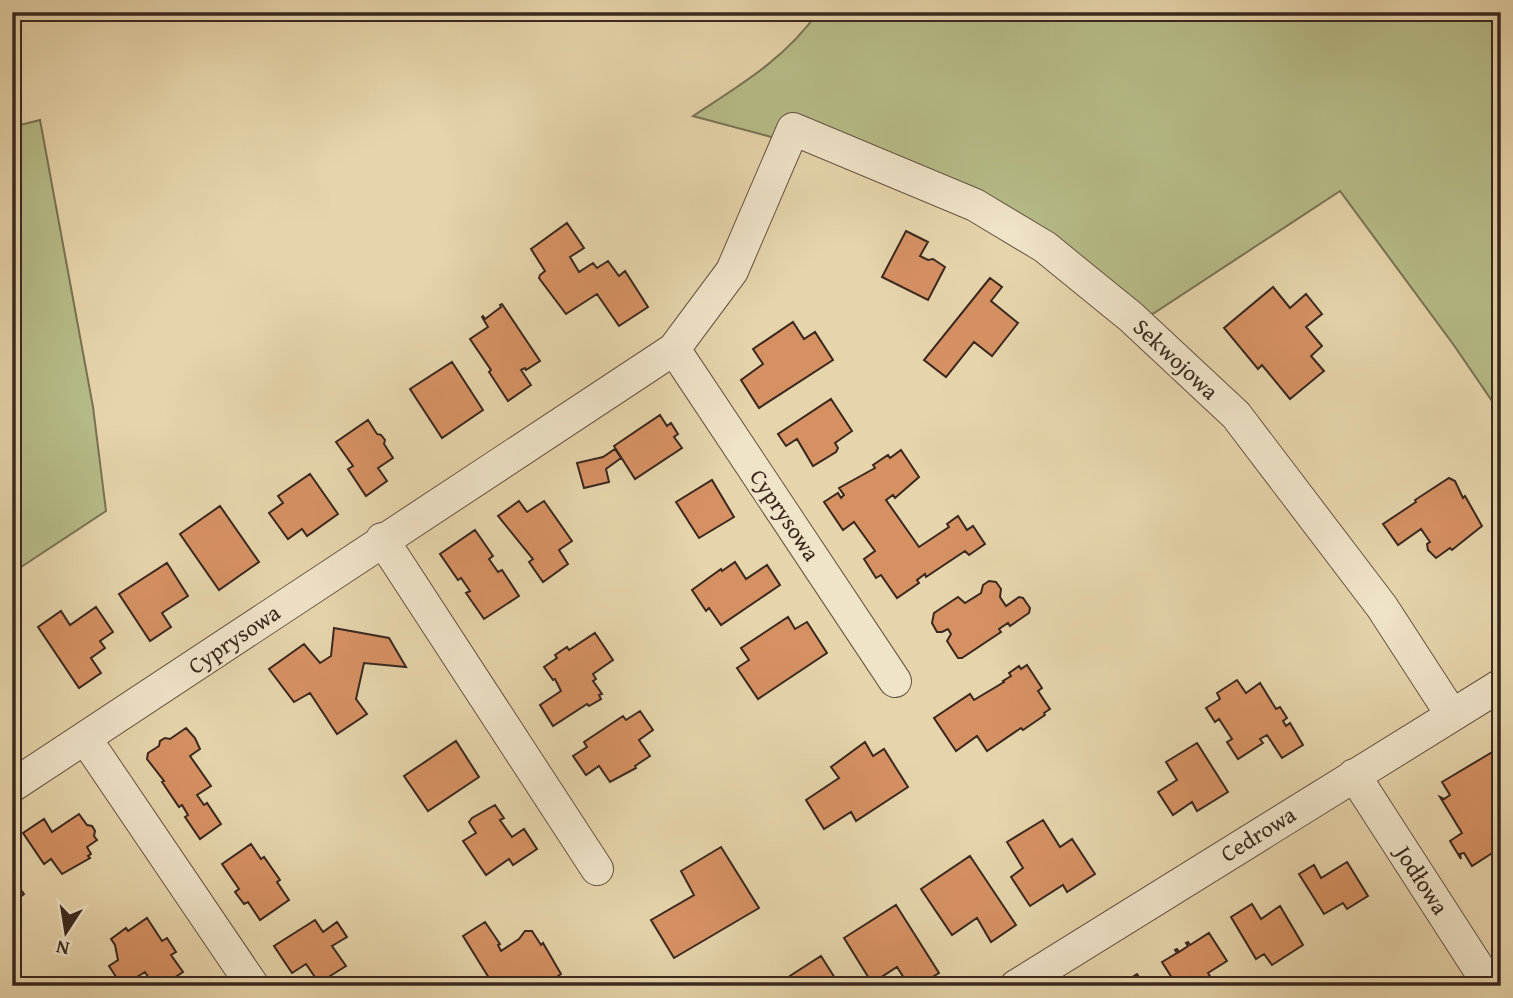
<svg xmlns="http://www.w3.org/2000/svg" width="1513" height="998" viewBox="0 0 1513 998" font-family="'Gentium Book Plus',serif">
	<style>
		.green { fill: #b6bc88; stroke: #787254; stroke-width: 2 }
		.building { fill: #d69163; stroke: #3a281f; stroke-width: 2 }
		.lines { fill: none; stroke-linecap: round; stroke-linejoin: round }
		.minor-casing { stroke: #655342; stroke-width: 34 }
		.minor { stroke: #efe3c8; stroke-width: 32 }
		.labels { text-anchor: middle; stroke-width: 5; stroke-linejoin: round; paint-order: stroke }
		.street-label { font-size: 23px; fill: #3a281f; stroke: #efe3c8 }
	</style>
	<rect width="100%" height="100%" fill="#e6d4aa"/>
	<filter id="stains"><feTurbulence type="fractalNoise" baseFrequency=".00286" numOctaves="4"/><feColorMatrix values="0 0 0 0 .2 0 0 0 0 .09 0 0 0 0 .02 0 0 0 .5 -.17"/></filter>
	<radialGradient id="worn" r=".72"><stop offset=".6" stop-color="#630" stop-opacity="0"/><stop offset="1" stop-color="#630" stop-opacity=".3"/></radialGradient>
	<path class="green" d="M818 12H1501V414L1453 344 1340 191 1148 317 1052 238 775 138 693 116C740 85 785 59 818 12Z
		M40 120 93 407 106 511 12 573V127Z"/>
	<path class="building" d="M567 223 584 248 570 257 579 272 593 263 597 268 608 261 619 276 625 271 648 307 619 326 597 294 566 314 539 278 540 275 545 271 531 249Z
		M906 231 928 242 920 256 928 260 933 259 945 267 928 300 882 277Z
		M990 278 1002 287 991 301 1018 323 992 356 974 342 946 377 924 360Z
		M1273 287 1290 308 1306 294 1322 314 1306 327 1322 346 1311 356 1324 371 1290 399 1262 365 1258 369 1224 328Z
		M502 304 540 361 526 370 525 368 521 370 531 385 508 401 489 372 491 370 470 339 488 327 482 317 483 316 485 319 501 307 500 305Z
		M793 322 804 339 815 332 833 360 759 408 741 380 763 364 753 349Z
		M452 362 483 410 442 438 410 389Z
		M831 399 852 431 835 443 838 448 836 452 813 466 797 439 786 446 778 434Z
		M660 415 667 426 671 423 678 434 674 437 682 448 635 479 614 446Z
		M368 420 377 434 381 435 385 440 384 444 393 458 378 468 387 481 366 496 348 469 353 466 336 442Z
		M615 449 621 458 606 469 609 482 584 488 577 463 603 457Z
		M901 450 919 477 895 498 893 495 886 500 919 547 949 527 947 524 958 516 967 530 973 526 985 544 969 555 965 551 926 577 925 574 917 580 919 583 897 598 881 575 876 578 864 559 875 551 854 522 843 530 824 502 838 493 841 498 844 495 839 488 875 468 873 465 888 455 890 458Z
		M310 474 338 514 307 536 302 529 288 539 269 513 283 503 278 496Z
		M1449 478 1455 481 1463 498 1465 496 1482 526 1452 550 1450 548 1436 558 1428 550 1427 544 1430 542 1421 529 1398 545 1383 524 1416 502 1415 500Z
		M712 480 734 517 699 538 676 502Z
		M519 501 527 512 544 501 572 541 559 550 568 564 543 582 529 562 533 559 498 516Z
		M220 506 259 562 219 590 180 534Z
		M475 530 493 556 489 559 498 572 502 570 519 596 484 619 466 593 470 591 461 578 458 580 440 554Z
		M735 562 746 579 767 565 780 585 721 625 709 608 706 611 692 590 721 569 722 571Z
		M167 563 188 596 162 613 171 627 150 641 119 594Z
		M989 581 996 582 1001 589 1000 597 1006 606 1019 597 1023 598 1030 608 1029 613 1010 626 1008 623 999 629 1001 632 962 658H958L947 641 951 634 948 629 942 632H937L932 623 934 613 958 597 965 603 981 593 983 585Z
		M96 607 113 632 100 641 105 648 91 658 101 673 79 688 38 627 61 611 70 625Z
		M788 617 795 629 807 622 827 653 758 699 737 668 749 660 741 648Z
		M334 628 389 638 406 667 364 663 356 699 367 714 337 734 310 693 294 702 269 669 304 644 320 663 331 656Z
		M595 633 613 660 593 674 596 679 593 681 602 694 599 695 601 699 589 706 587 704 553 726 540 705 561 691 555 679 553 680 544 667 557 658 555 655 567 647 569 650Z
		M1027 665 1042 688 1038 691 1050 709 1044 713 1045 715 1023 730 1021 728 987 751 977 736 956 751 934 718 970 694 974 700 1004 682 1003 681 1011 676 1009 673 1019 666 1021 669Z
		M1237 680 1246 693 1260 683 1276 709 1280 707 1287 718 1283 721 1286 726 1290 723 1303 745 1282 758 1267 735 1260 739 1263 743 1238 759 1227 742 1232 739 1219 719 1215 722 1206 708 1220 699 1217 693Z
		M640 711 653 730 639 740 650 756 635 766 636 768 610 782 599 766 586 775 573 756 587 747 584 742 623 716 626 720Z
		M186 728 195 738 200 749 190 756 211 786 197 795 204 805 207 803 221 824 200 839 185 817 188 815 182 805 179 807 162 782 164 781 147 759 148 753 159 746 160 741 165 738 170 739Z
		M456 741 479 777 428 811 404 776Z
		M865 742 873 756 884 749 908 787 856 821 851 812 824 829 806 800 839 778 831 767Z
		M1197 743 1228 792 1197 811 1192 802 1173 815 1158 792 1177 780 1166 762Z
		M1494 751 1501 762V785L1493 789 1501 802V856L1497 850 1472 866 1464 853 1460 854 1461 859 1450 841 1462 833 1440 797 1444 799 1450 795 1442 782Z
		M495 805 504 818 500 820 512 837 524 829 537 849 513 865 509 859 486 875 463 841 476 833 469 822 472 818Z
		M79 814 87 825 92 826 95 831 94 836 97 840 87 847 91 854 88 856 90 858 62 874 51 859 44 864 23 833 44 819 52 832Z
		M1043 820 1060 847 1072 839 1095 874 1067 892 1063 885 1030 906 1011 877 1023 868 1007 842Z
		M251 844 261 859 264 857 280 880 277 882 289 900 260 920 248 902 244 904 235 892 239 889 222 864Z
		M721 847 759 908 674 958 651 920 694 895 681 871Z
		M970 856 1016 925 991 942 977 918 952 935 921 889Z
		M1347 862 1368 896 1347 909 1343 903 1324 914 1299 874 1314 865 1321 878Z
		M12 875 14 881 24 894 12 903Z
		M1252 904 1261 919 1280 906 1303 945 1272 965 1264 954 1256 959 1231 917Z
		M896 905 939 973 918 986H909L897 967 872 983 844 938Z
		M147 918 162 941 167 938 176 952 171 955 183 972 162 986H154L145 972 122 986 109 966 118 960 115 945 111 939 126 928 128 931Z
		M315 920 323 932 337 922 347 937 332 946 346 966 319 983 306 964 292 973 274 946Z
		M485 922 500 944 498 945 501 951 519 939 525 931H532L541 945 543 943 561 974 548 983 549 986H494L463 936Z
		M1209 933 1227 961 1208 973 1216 986H1177L1162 962 1177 953 1175 950 1177 949 1179 952 1188 946 1186 943 1188 942 1190 945Z
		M821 956 840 986H781L779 983Z
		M1137 974 1145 986H1118Z"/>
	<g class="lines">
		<g class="minor-casing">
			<path id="minor" d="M674 349 895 681
				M382 539 597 869
				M85 738 253 986
				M1354 775 1490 986
				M12 786 674 349 732 271 793 129 975 205 1045 247 1131 317 1236 415 1382 607 1452 715
				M1016 986 1501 685"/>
		</g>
		<use href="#minor" class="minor"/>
	</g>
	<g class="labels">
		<g class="street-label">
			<text transform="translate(1176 359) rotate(43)" y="8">Sekwojowa</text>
			<text transform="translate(785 515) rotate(56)" y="8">Cyprysowa</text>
			<text transform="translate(234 639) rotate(-34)" y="8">Cyprysowa</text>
			<text transform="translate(1258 834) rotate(-32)" y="8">Cedrowa</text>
			<text transform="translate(1422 880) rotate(57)" y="8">Jodłowa</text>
		</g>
	</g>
	<rect width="1513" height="998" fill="none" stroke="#e6d4aa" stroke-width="42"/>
	<rect x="14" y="14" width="1485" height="970" fill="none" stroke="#3a281f" stroke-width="3.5"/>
	<rect x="21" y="21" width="1471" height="956" fill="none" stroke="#3a281f" stroke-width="2"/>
	<g transform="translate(66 932) rotate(192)" stroke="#efe3c8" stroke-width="5" paint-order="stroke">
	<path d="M0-5L12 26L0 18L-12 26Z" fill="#3a281f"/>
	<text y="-10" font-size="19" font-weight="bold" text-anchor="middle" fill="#3a281f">N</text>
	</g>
	<rect width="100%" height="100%" filter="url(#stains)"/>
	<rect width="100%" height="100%" fill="url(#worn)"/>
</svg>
